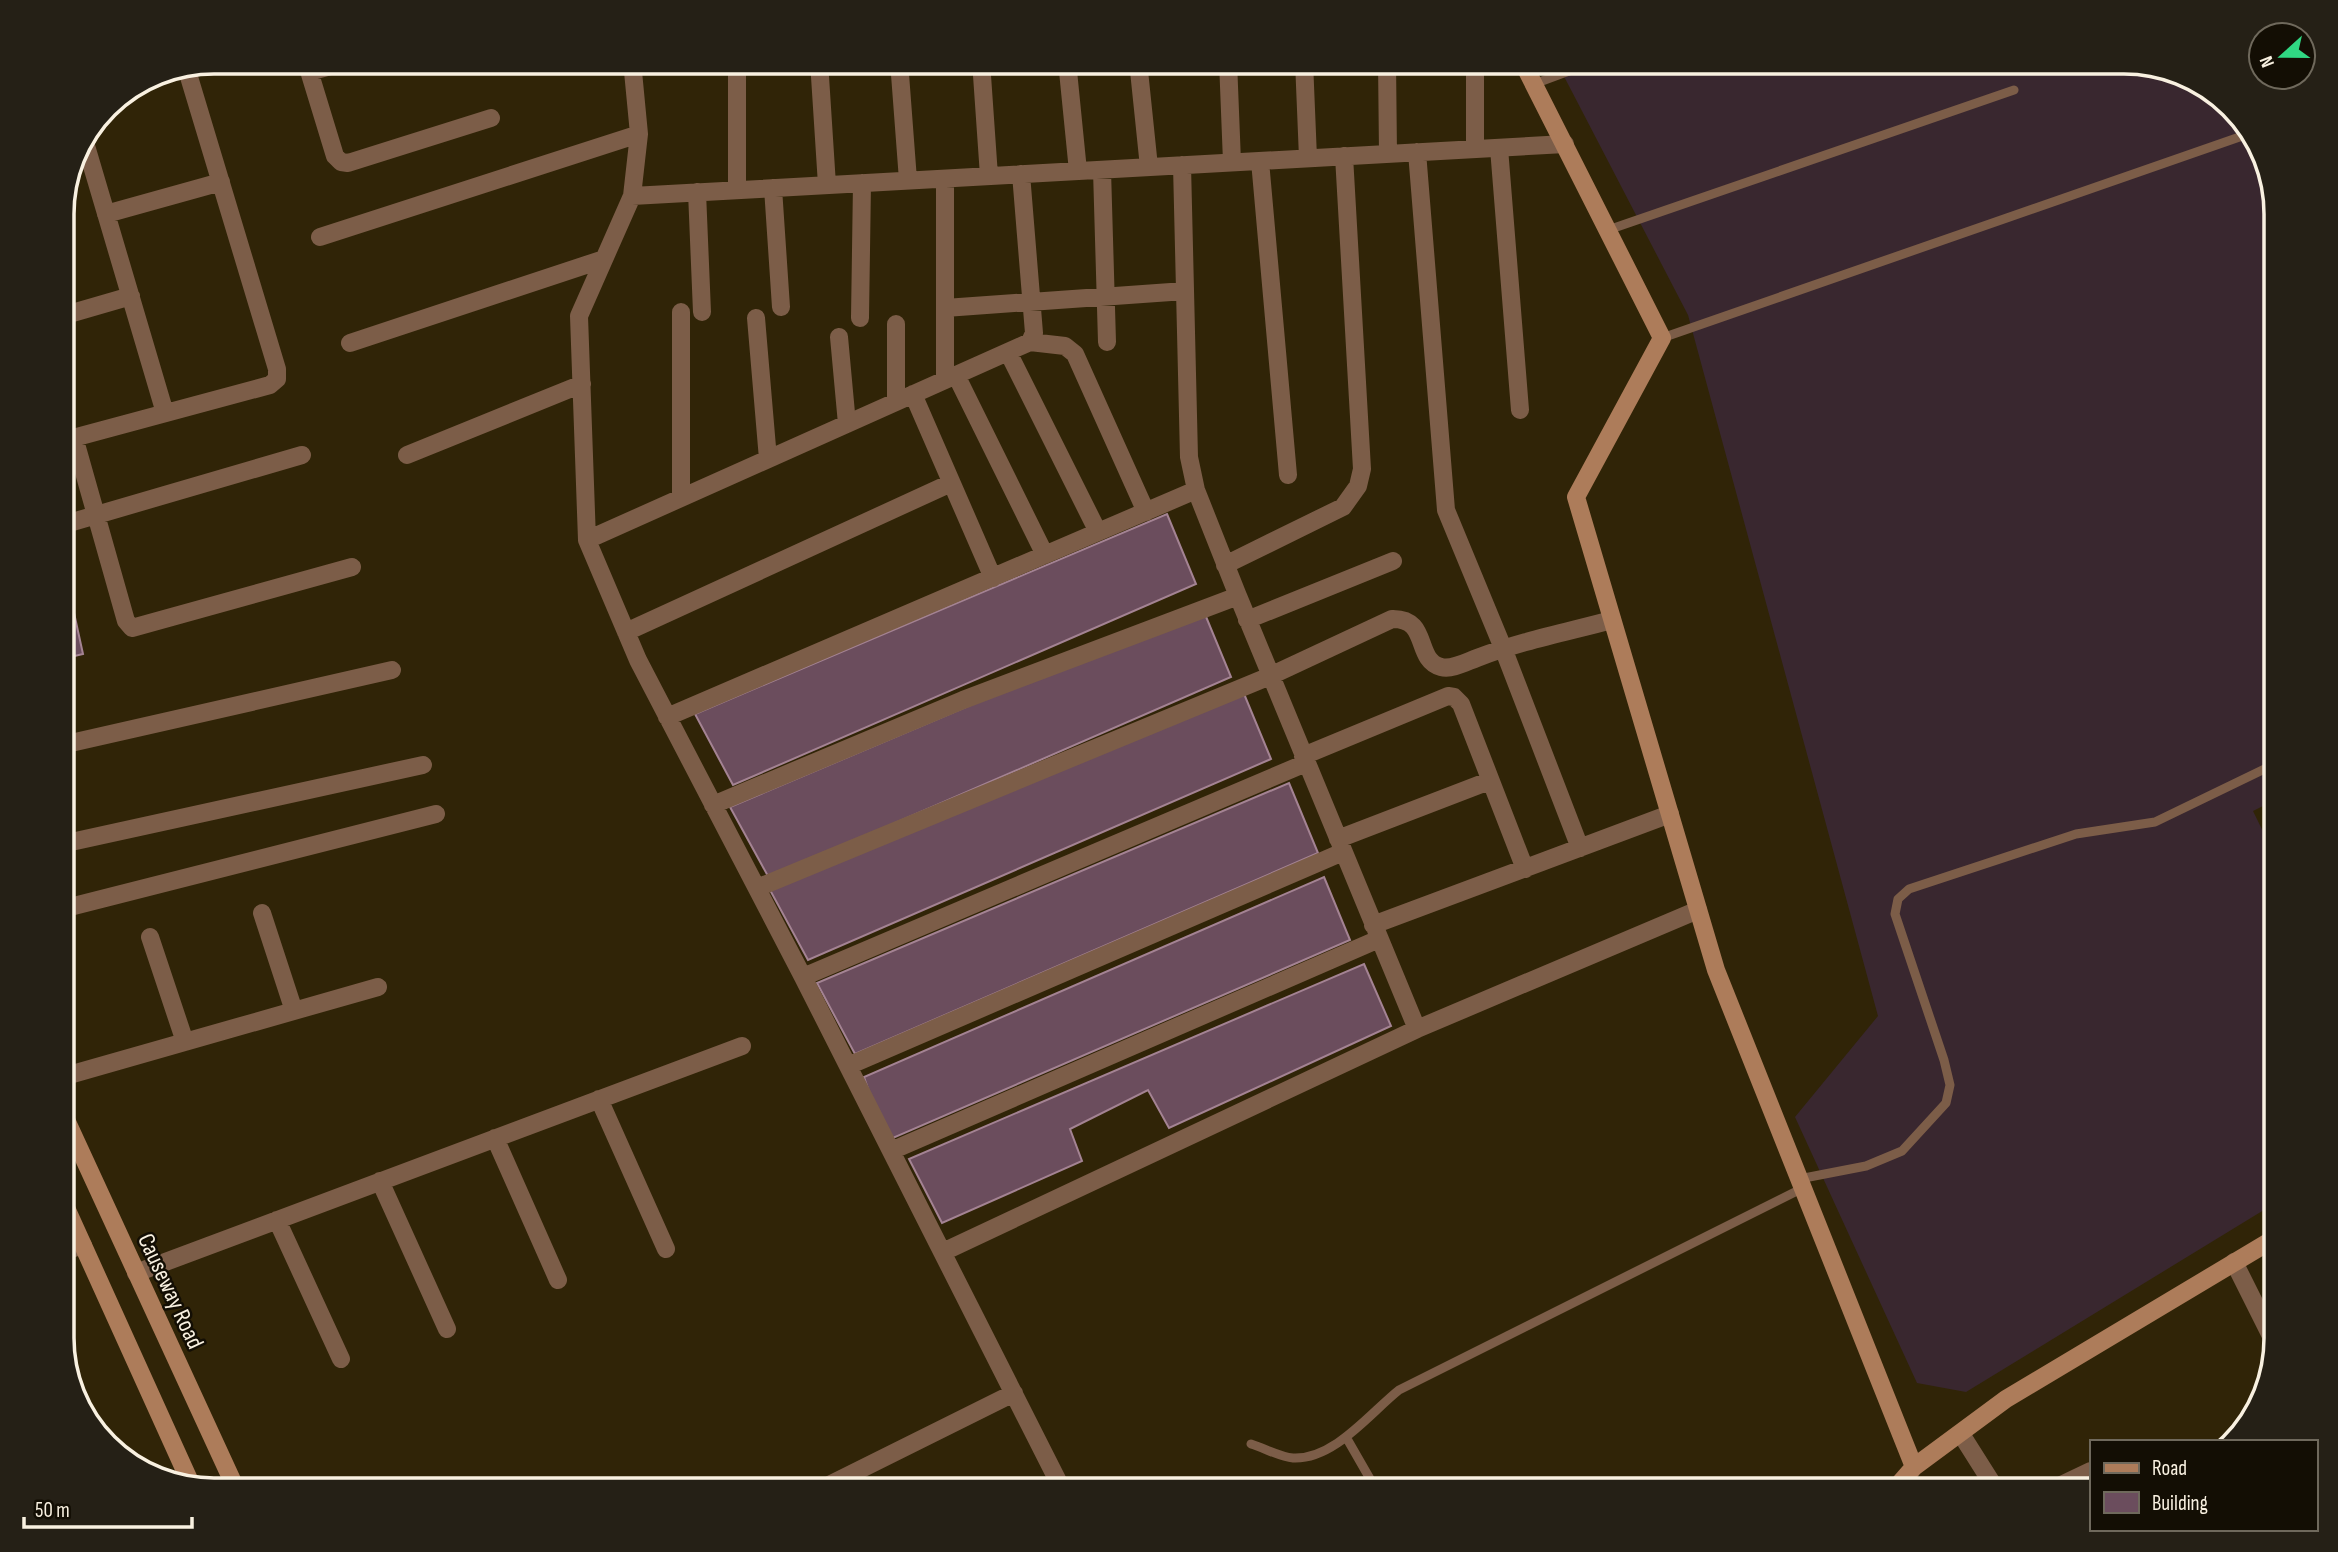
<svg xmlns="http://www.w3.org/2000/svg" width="2338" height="1552" viewBox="0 0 2338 1552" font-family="'Sofia Sans Condensed',sans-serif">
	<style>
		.industrial { fill: #39272f }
		.building { fill: #6b4d5d; stroke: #a48393; stroke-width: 2 }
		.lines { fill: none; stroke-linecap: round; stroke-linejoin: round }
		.lane { stroke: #7c5d48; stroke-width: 9 }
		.street { stroke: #7c5d48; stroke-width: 18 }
		.secondary { stroke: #ad7c5a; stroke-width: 18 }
		.labels { text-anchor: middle; stroke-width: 5; stroke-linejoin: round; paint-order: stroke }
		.street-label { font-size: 24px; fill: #f9f1e1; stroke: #130e04 }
		.rim { fill: none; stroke: #f9f1e1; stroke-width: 3.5 }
	</style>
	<rect width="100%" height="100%" fill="#302407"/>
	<path class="industrial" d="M1556 61H2124L2209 87 2256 138 2277 214V799L2253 811 2277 860V1202L1966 1392 1917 1383 1795 1117 1878 1016 1688 315Z"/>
	<path class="building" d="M1167 514 1196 584 733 785 695 714Z
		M69 590 83 654 62 659V592Z
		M1202 607 1231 677 769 878 730 807Z
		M1242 689 1271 759 808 960 770 890Z
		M1289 783 1318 853 855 1054 817 983Z
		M1324 877 1350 940 886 1141 864 1077Z
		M1364 964 1391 1026 1169 1128 1148 1090 1070 1129 1082 1161 942 1223 909 1159Z"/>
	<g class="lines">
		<path class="lane" d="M1534 84 1596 61
			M1608 230 2014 90
			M1662 338 2251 133
			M1799 1179 1866 1166 1902 1151 1946 1103 1950 1085 1944 1060 1895 914 1898 899 1909 889 2076 834 2155 822 2277 763
			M1346 1437 1377 1491
			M1251 1444C1264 1448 1280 1457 1293 1458 1334 1460 1370 1413 1399 1390L1803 1188"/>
		<path class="street" d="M306 61 335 156 341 162 348 163 491 118
			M632 61 639 134 632 196 579 316 587 540 638 660 803 977 1063 1491
			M737 61V190
			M819 61 827 185
			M899 61 908 180
			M981 61 989 176
			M1067 61 1078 171
			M1138 61 1149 167
			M1228 61 1232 162
			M1304 61 1308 158
			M1387 61 1388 154
			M1475 61V149
			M309 72 348 61
			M84 139 165 413
			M1499 148 1520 410
			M1417 152 1446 510 1503 648 1580 848
			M1260 161 1288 475
			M1182 165 1189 457 1196 490 1238 596
			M1102 170 1107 342
			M1021 174 1034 333 1030 342
			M773 188 781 307
			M697 192 702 312
			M632 196 1565 144
			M106 214 221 182
			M320 237 639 134
			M945 308 1185 291
			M681 312V498
			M62 316 131 296
			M756 318 768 459
			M860 318 862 183
			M896 324V402
			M839 337 847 424
			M350 343 604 259
			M1008 352 1098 532
			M956 375 1045 555
			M945 380V179
			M913 394 993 578
			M74 437 126 621 132 628 352 567
			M62 441 270 385 277 379V369L186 67
			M407 455 582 384
			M62 525 302 455
			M587 540 1030 342 1065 346 1075 354 1146 512
			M1225 565 1343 507 1358 486 1362 469 1344 156
			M1247 620 1393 561
			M626 632 951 483
			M667 717 1196 490
			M62 745 392 670
			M1303 756 1448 696 1454 697 1461 704 1525 869
			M713 805 963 700 1238 596 1417 1029
			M1338 839 1489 781
			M62 844 423 765
			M757 888 1270 676 1392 619C1430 618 1414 660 1441 667 1452 670 1466 662 1477 658 1521 641 1567 632 1612 620
			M62 909 436 814
			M262 913 294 1011
			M1373 925 1670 814
			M150 937 185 1042
			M803 977 1306 763
			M848 1066 1343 852
			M62 1077 378 987
			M599 1099 666 1249
			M495 1138 558 1280
			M891 1151 1379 939
			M380 1181 447 1329
			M277 1220 341 1359
			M62 1252 83 1245
			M943 1252 1417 1029 1698 910
			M2234 1262 2275 1344
			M136 1273 742 1046
			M1961 1434 1997 1491
			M817 1491 1014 1393
			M2049 1491 2091 1471"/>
		<path class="secondary" d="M1522 61 1662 338 1576 497 1716 970 1914 1467 1893 1491
			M62 1111 237 1491
			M62 1199 191 1484
			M1914 1467 2006 1399 2277 1237"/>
	</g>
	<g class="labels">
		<g class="street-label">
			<text transform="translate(171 1291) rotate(65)" y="8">Causeway Road</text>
		</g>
	</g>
	<path d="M0 0H2338V1552H0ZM214 74H2124A140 140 0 0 1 2264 214V1338A140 140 0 0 1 2124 1478H214A140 140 0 0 1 74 1338V214A140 140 0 0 1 214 74Z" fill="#252016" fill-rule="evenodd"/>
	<path class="rim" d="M214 74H2124A140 140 0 0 1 2264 214V1338A140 140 0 0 1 2124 1478H214A140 140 0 0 1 74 1338V214A140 140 0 0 1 214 74Z"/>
	<rect x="2090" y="1440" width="228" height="91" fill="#130e04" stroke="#6f695c" stroke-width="2"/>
	<rect x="2104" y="1463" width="35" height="10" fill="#ad7c5a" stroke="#6f695c" stroke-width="2"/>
	<text x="2152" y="1475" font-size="21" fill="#f9f1e1">Road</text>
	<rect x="2104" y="1492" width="35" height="21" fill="#6b4d5d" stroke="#6f695c" stroke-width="2"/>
	<text x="2152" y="1510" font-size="21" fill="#f9f1e1">Building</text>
	<g transform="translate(2282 56) rotate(249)"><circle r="33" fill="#130e04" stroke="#6f695c" stroke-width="2"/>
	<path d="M0-5L12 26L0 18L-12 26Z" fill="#30d883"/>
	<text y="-10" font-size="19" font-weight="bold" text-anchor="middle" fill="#f9f1e1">N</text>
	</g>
	<path d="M24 1517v10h168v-10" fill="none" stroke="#f9f1e1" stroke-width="3.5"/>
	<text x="35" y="1517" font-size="21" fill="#f9f1e1" stroke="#130e04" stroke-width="5" paint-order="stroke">50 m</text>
</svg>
